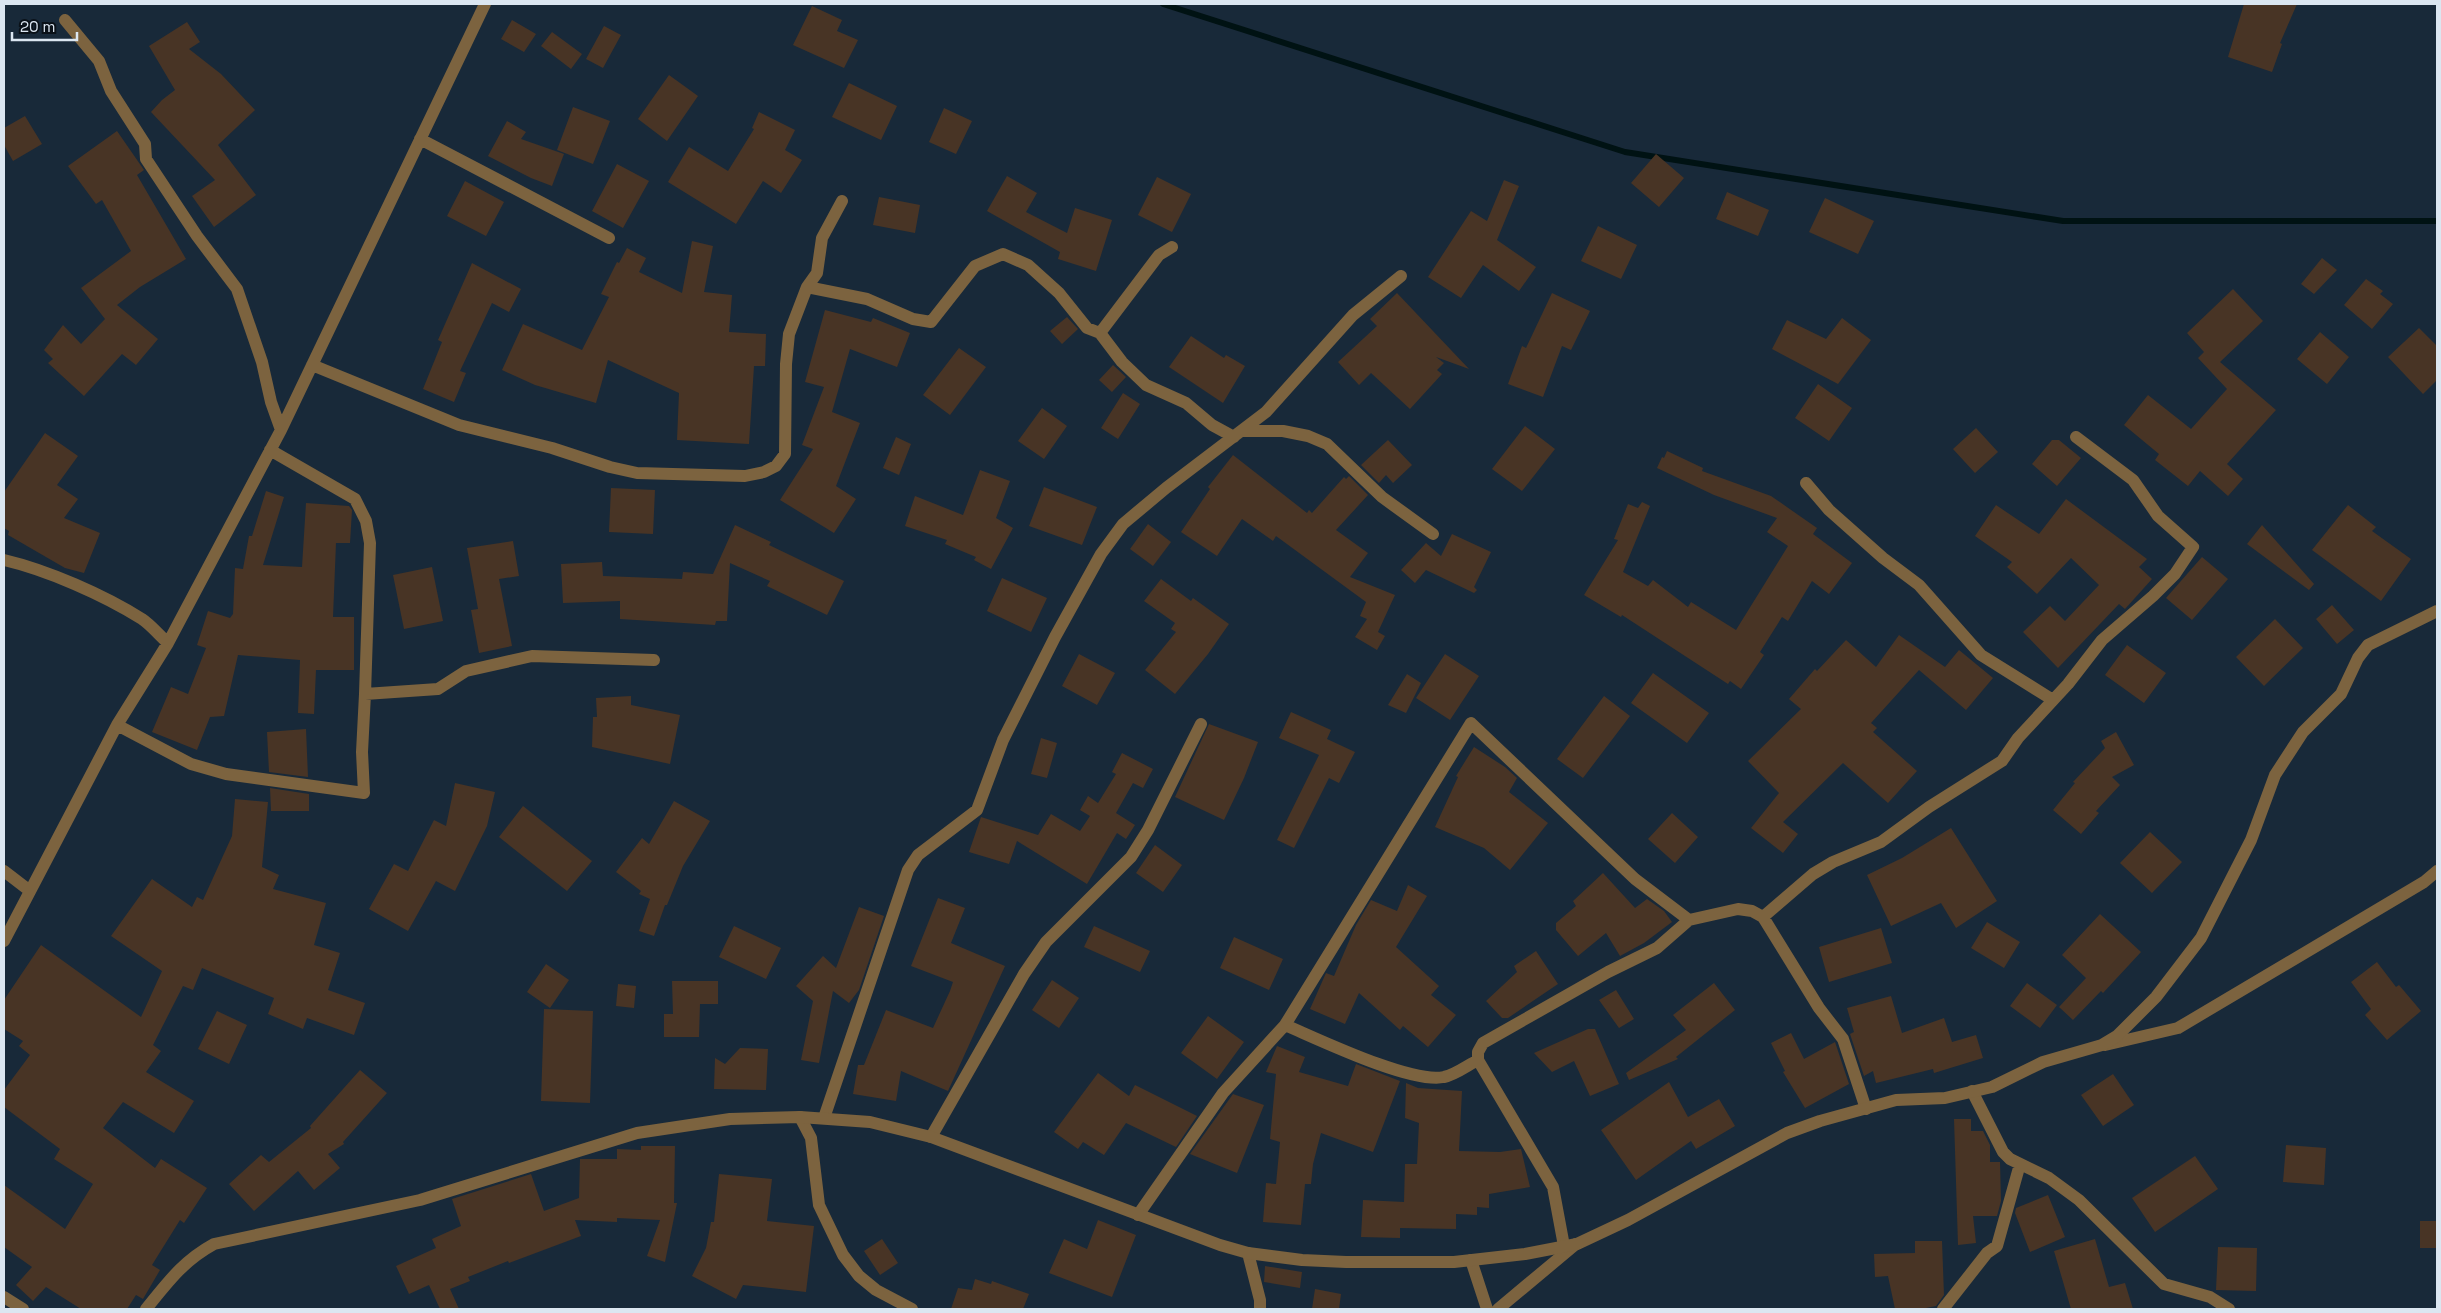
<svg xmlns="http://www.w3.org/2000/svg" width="2441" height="1313" viewBox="0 0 2441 1313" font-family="'Space Grotesk',sans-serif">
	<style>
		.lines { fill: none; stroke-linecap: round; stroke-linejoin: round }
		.stream { stroke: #001213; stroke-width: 6 }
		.building { fill: #483425 }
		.minor { stroke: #7c633f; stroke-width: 12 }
		.tertiary { stroke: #7c633f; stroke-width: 12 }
	</style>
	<rect width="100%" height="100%" fill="#182939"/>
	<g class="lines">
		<path class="stream" d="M1163 4 1625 152 2063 221H2437"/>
	</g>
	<path class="building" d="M2244 4H2297L2280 43 2282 44 2272 72 2228 57Z
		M812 6 842 20 837 31 858 40 844 68 793 45Z
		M512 20 536 34 524 52 501 39Z
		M187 22 200 42 189 49 221 74 255 110 218 145 256 195 214 227 192 196 215 180 151 112 162 100 175 90 149 46Z
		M604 26 621 35 603 68 586 59Z
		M552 32 582 54 571 69 541 46Z
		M669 75 698 96 667 141 638 119Z
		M849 83 897 106 881 140 832 117Z
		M573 107 610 121 593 164 557 150Z
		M944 108 972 121 956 154 929 142Z
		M759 112 795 130 785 150 802 160 781 193 763 181 736 224 668 182 689 147 728 171 754 129 752 128Z
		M25 116 42 144 13 161 4 145V128Z
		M507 121 526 132 521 139 564 154 552 186 531 178 488 156Z
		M117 131 144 170 137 175 186 259 140 287 117 305 158 339 136 365 122 354 84 396 48 363 53 359 44 350 63 325 81 344 105 319 81 288 131 251 102 200 96 204 68 166Z
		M1656 154 1684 178 1659 207 1631 183Z
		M617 164 649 181 623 228 592 211Z
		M1007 176 1037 193 1026 212 1067 233 1075 208 1112 220 1096 271 1058 259 1060 252 987 211Z
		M1157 177 1191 194 1172 232 1138 215Z
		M1504 180 1519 186 1497 240 1536 267 1519 291 1483 265 1461 298 1428 277 1471 211 1487 221Z
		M465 181 504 202 486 236 447 216Z
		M1727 192 1769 210 1758 236 1716 219Z
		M879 197 920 205 915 233 873 225Z
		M1825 198 1874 221 1858 254 1809 232Z
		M1598 226 1637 245 1621 279 1581 261Z
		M692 241 713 246 704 292 732 295 729 332 766 334 765 366H754L749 444 677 440 679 393 608 360 596 403 535 385 502 370 523 324 582 350 609 297 601 294 617 262 619 263 627 248 646 258 639 272 682 293Z
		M2322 258 2337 270 2314 294 2301 284Z
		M472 263 521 289 509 312 492 303 460 371 466 373 454 402 423 389 442 342 438 340Z
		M2366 279 2383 291 2380 294 2393 304 2372 329 2344 305Z
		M2233 289 2263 321 2220 362 2276 410 2227 464 2243 479 2228 496 2200 471 2188 486 2155 460 2159 454 2124 425 2148 395 2191 429 2227 389 2198 358 2204 352 2187 333Z
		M1397 293 1469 369 1436 357 1444 363 1437 370 1442 374 1410 409 1371 373 1359 385 1338 362 1377 326 1370 319Z
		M1552 293 1590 311 1571 350 1562 346 1543 397 1508 384 1522 346 1526 348Z
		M825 310 871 322 873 318 910 333 897 367 850 349 832 412 860 423 836 486 856 499 834 533 780 500 813 449 802 445 824 387 805 382Z
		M1067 317 1078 329 1062 344 1050 331Z
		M1842 318 1871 340 1838 384 1772 349 1787 320 1826 339Z
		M2419 328 2437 346V380L2423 394 2388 357Z
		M2320 332 2349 357 2327 384 2297 359Z
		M1191 336 1224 358 1226 355 1245 366 1223 403 1169 367Z
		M959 348 986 367 950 415 923 395Z
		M1113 365 1126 377 1112 392 1099 380Z
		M1818 384 1852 408 1829 441 1795 418Z
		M1123 393 1140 404 1118 439 1101 428Z
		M1042 408 1067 426 1044 459 1018 441Z
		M1525 426 1555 449 1522 491 1492 469Z
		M1976 428 1998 452 1975 473 1953 449Z
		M45 433 78 456 57 485 78 499 64 518 100 533 84 573 65 568 8 535 9 531 4 528V492Z
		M896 437 911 444 899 475 883 468Z
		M1388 440 1412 465 1393 483 1386 475 1379 483 1361 465Z
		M2052 440H2059L2081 458 2057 486 2032 464Z
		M1667 451 1703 468 1702 471 1771 496 1817 528 1813 534 1852 563 1829 594 1812 581 1788 621 1782 617 1760 652 1764 655 1741 689 1730 681 1728 684 1622 615 1621 617 1584 595 1618 540 1614 539 1628 504 1638 508 1642 502 1650 506 1623 572 1648 586 1653 580 1688 607 1691 602 1736 630 1788 546 1767 532 1777 518 1714 495 1657 468 1662 457 1664 458Z
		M1233 455 1307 513 1309 510 1312 513 1344 477 1346 479 1349 476 1368 495 1336 530 1368 553 1350 577 1395 595 1378 632 1385 636 1377 650 1355 637 1367 619 1360 616 1366 602 1276 536 1273 541 1242 519 1217 556 1181 532 1210 489 1208 487Z
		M980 470 1010 481 996 518 1013 528 991 569 974 560 976 557 945 544 947 540 905 526 915 496 963 515Z
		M1044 487 1097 507 1082 545 1029 526Z
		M611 488 655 490 653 534 609 532Z
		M266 491 284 497 263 565 302 567 306 503 349 506 352 510 350 543H336L333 617H354V670H316L314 714 298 713 300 660 238 655 224 716 210 717 197 750 152 732 171 687 188 694 206 648 197 645 208 611 230 618 233 614 235 568 243 569 249 536H252Z
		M2066 499 2147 559 2139 567 2152 579 2125 609 2119 604 2058 668 2023 632 2050 606 2065 621 2099 585 2071 558 2037 594 2007 567 2012 562 1975 536 1996 505 2039 534Z
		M2348 505 2376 527 2372 531 2411 559 2381 601 2312 550Z
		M1148 524 1171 542 1153 566 1130 549Z
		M735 525 771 542 769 545 844 581 827 615 767 586 770 581 730 563 727 621H716L715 625 620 619V601L563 603 561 564 602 562 603 576 682 579 683 572 713 574Z
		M2262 525 2314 584 2309 590 2247 544Z
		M1452 534 1491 552 1474 587 1477 590 1474 593 1426 570 1415 583 1401 570 1426 543 1441 556Z
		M513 541 519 576 499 579 512 646 479 653 471 610 478 609 467 548Z
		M2202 557 2228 579 2192 620 2166 598Z
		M432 567 443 621 404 629 393 575Z
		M1002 578 1047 598 1031 632 987 611Z
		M1161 579 1191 601 1193 598 1229 624 1208 654 1175 694 1145 670 1176 632 1171 629 1175 623 1144 601Z
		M2332 605 2354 630 2337 644 2316 619Z
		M2275 619 2303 648 2264 686 2236 657Z
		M1899 635 1945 667 1959 650 1993 678 1966 710 1919 670 1871 723 1877 728 1873 732 1917 771 1888 803 1843 763 1783 822 1798 834 1783 853 1751 828 1779 793 1748 761 1801 709 1789 699 1815 669 1817 671 1846 640 1876 667Z
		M2127 645 2166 673 2144 703 2105 675Z
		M1079 654 1115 673 1097 705 1062 686Z
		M1445 654 1479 676 1450 720 1416 698Z
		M1653 673 1709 713 1687 743 1631 703Z
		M1407 674 1421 683 1406 713 1388 705Z
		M631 696V705L680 715 670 764 592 747 593 717H597L596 698Z
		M1604 696 1630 716 1583 778 1557 759Z
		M1291 712 1331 730 1327 739 1355 752 1339 783 1329 778 1294 848 1277 840 1319 755 1279 738Z
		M1209 724 1258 742 1244 778 1224 820 1175 797Z
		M306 729 308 777 269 772 267 732Z
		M2116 732 2134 765 2112 777 2120 785 2096 811 2099 813 2081 834 2053 810 2075 783 2073 782 2105 748 2101 741Z
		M1041 738 1057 743 1047 778 1031 774Z
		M1474 747 1505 767 1517 778 1509 792 1548 823 1510 870 1484 848 1435 827 1458 777 1456 776Z
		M1122 753 1153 769 1143 788 1133 783 1116 813 1135 825 1126 839 1117 833 1087 884 1017 841 1009 864 969 852 981 817 1038 835 1051 814 1080 831 1090 816 1080 810 1088 796 1098 803 1116 774 1112 772Z
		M455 783 495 792 487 826 455 891 436 881 408 931 369 909 394 864 408 871 434 820 446 826Z
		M270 788 309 794V811H271Z
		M235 799 268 802 262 867 279 875 273 889 326 903 314 945 340 953 328 990 365 1003 354 1035 307 1018 303 1029 268 1014 274 998 202 968 193 990 183 986 153 1045 161 1051 146 1072 194 1101 174 1133 123 1102 103 1128 155 1168 161 1159 207 1188 184 1223 180 1220 152 1265 160 1270 143 1299 136 1295 127 1309H81L46 1287 33 1301 16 1285 32 1267 4 1247V1185L65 1229 93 1184 54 1159 60 1149 4 1107V1090L30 1055 19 1046 23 1041 4 1029V1000L41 945 141 1017 162 971 111 936 152 879 192 907 197 897 203 900 232 836Z
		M674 801 710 821 683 866 667 905H665L654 936 639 931 650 899 639 894 641 891 616 872 642 838 649 844Z
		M523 806 592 861 567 891 499 837Z
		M1672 813 1698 837 1675 863 1648 839Z
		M1951 828 1997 901 1956 928 1941 903 1891 926 1867 875 1902 858Z
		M2150 832 2182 862 2152 893 2120 863Z
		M1155 845 1182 865 1163 892 1136 873Z
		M1603 873 1635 908 1647 899 1664 911 1672 922 1644 943 1620 956 1606 933 1578 956 1556 930V923L1576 906 1573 901Z
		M1408 885 1427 896 1396 947 1439 986 1431 995 1456 1015 1428 1047 1403 1026 1400 1030 1359 993 1345 1024 1310 1009 1326 973 1334 976 1356 925 1371 900 1397 911Z
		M938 898 965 908 951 943 1005 966 948 1091 901 1071 896 1101 853 1094 858 1065H864L886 1010 933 1028 950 991 953 982 911 966Z
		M859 907 884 916 859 990 849 1003 833 991 819 1063 801 1060 813 1001 796 986 823 956 836 968Z
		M2100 914 2141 952 2103 993 2101 991 2073 1020 2059 1007 2086 978 2062 955Z
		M1987 922 2020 942 2004 968 1971 948Z
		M734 926 781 948 766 979 719 957Z
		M1094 926 1150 951 1140 972 1084 947Z
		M1881 928 1892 963 1829 982 1819 947Z
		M1234 937 1283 959 1269 990 1220 968Z
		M1536 951 1558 984 1508 1018H1502L1486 1001 1517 972 1514 966Z
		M2377 962 2396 987 2399 985 2421 1011 2387 1040 2365 1015 2371 1009 2351 982Z
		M546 964 569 980 550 1008 527 992Z
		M1052 980 1079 998 1059 1028 1032 1010Z
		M672 981H718V1004H700L699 1037H664V1014H673Z
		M1714 983 1735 1010 1676 1057 1678 1059 1629 1080 1626 1073 1686 1030 1673 1015Z
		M2027 983 2057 1005 2040 1028 2010 1006Z
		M618 984 636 986 634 1008 616 1006Z
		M1616 990 1634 1019 1619 1028 1599 1000Z
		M1891 996 1902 1033 1944 1018 1952 1042 1976 1035 1983 1058 1934 1073 1933 1069 1876 1083 1873 1071 1864 1076 1850 1034 1854 1032 1847 1008Z
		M544 1009 593 1011 590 1103 541 1101Z
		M217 1011 247 1025 229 1064 198 1049Z
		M1208 1016 1244 1042 1217 1079 1181 1053Z
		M1588 1029H1595L1619 1084 1590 1096 1574 1061 1552 1072 1534 1053Z
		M1791 1033 1804 1059 1835 1042 1849 1084 1805 1108 1783 1072 1785 1071 1771 1043Z
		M1277 1046 1305 1057 1299 1072 1348 1086 1356 1064 1400 1081 1373 1152 1321 1133 1313 1164 1311 1184H1305L1301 1225 1263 1222 1266 1183 1276 1184 1280 1142 1270 1139 1276 1074 1266 1072Z
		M740 1048 768 1049 766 1090 714 1089 715 1058 725 1064Z
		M360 1070 387 1093 343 1142 344 1144 328 1154 340 1168 314 1190 298 1171 254 1211 229 1184 261 1155 269 1162 311 1128 310 1126Z
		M1098 1073 1129 1096 1135 1085 1197 1116 1176 1147 1126 1123 1104 1155 1083 1142 1078 1149 1054 1132Z
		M2113 1074 2134 1105 2103 1126 2081 1095Z
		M1669 1082 1688 1117 1719 1099 1735 1126 1696 1149 1691 1141 1636 1180 1601 1130Z
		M1406 1083 1418 1088 1462 1091 1459 1151 1500 1152 1521 1149 1530 1187 1489 1194V1208L1477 1207V1215L1456 1214V1229L1400 1228V1238L1361 1237 1363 1200 1404 1202 1405 1164H1417L1419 1123 1405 1118Z
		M1233 1094 1264 1105 1237 1173 1190 1154Z
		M1954 1119H1971V1131H1983L1990 1145V1162H2000L2001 1201 1997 1216H1973L1976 1243 1958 1245Z
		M2286 1145 2326 1148 2324 1185 2283 1182Z
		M641 1146H675L674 1203H677L665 1262 647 1256 660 1220 617 1218V1222L575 1220 581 1236 509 1263 508 1261 468 1277 470 1281 450 1289 459 1309H440L429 1285 409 1294 396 1266 436 1248 432 1239 461 1226 452 1199 531 1174 544 1211 579 1198 580 1159H617V1149L641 1150Z
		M2195 1156 2218 1189 2155 1232 2132 1198Z
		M719 1174 772 1179 767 1221 814 1226 806 1292 743 1285 736 1299 692 1276 706 1248 711 1222H714Z
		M2048 1195 2065 1237 2030 1252 2015 1213 2016 1208Z
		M1098 1220 1136 1235 1112 1297 1049 1273 1064 1239 1087 1249Z
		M2420 1221H2437V1248H2420Z
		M882 1239 898 1263 880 1275 864 1251Z
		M2095 1239 2109 1287 2125 1283 2133 1309H2071L2054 1251Z
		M1915 1241H1942L1944 1295 1936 1306 1921 1309H1895L1888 1276 1875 1277 1874 1254 1915 1253Z
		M2218 1247 2257 1248 2256 1291 2216 1290Z
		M1265 1266 1302 1272 1300 1288 1264 1282Z
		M975 1279 991 1284 992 1281 1029 1294 1023 1309H951L958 1288 972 1290Z
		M1315 1289 1341 1294 1339 1309H1312Z"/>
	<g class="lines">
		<path class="minor" d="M65 20 99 61 111 91 145 144 146 159 197 236 237 289 262 362 271 402 281 430
			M420 139 609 238
			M807 287 867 299 913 319 931 322 975 266 1003 254 1028 265 1059 293 1087 328 1100 333 1122 362 1146 385 1186 403 1212 425 1234 437
			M1100 333 1159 255 1172 247
			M312 365 459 425 552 448 610 467 637 473 745 476 764 472 776 466 785 454 786 364 789 334 807 287 817 273 822 238 842 201
			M1242 431H1283L1308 436 1327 444 1382 497 1433 534
			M270 450 355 499 366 521 370 543 365 694 438 689 466 671 532 656 654 660
			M1806 483 1829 510 1883 558 1919 585 1981 655 2053 700
			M4 560C47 570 104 595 142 619 151 625 159 635 168 643
			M117 725 191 764 226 774 364 793 362 752 365 694
			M4 871 30 891
			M1763 917 1813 874 1833 862 1881 842 1929 807 2002 761 2018 738 2068 684 2102 640 2153 596 2175 574 2193 547 2158 516 2133 480 2076 437
			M4 941 117 725 168 643 281 430 485 4
			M1285 1025C1318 1039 1411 1084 1444 1077 1455 1075 1468 1065 1478 1060
			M2105 1045 2178 1028 2424 882 2437 871
			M1972 1091 2003 1152 2010 1159 2049 1178 2079 1200 2164 1284 2210 1297 2229 1309
			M800 1117 811 1138 819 1205 843 1255 859 1276 876 1290 912 1309
			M824 1118 908 870 918 855 977 810 1003 740 1055 637 1101 554 1123 524 1166 488 1266 412 1353 315 1401 276
			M931 1137 1024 974 1046 942 1131 857 1148 830 1201 724
			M1138 1215 1223 1093 1285 1025 1471 723 1635 879 1689 920
			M1564 1246 1553 1187 1478 1060V1052L1483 1043 1608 972 1657 948 1689 920 1738 909 1752 911 1763 917 1819 1008 1843 1039 1866 1109
			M1248 1253 1260 1300V1309
			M1471 1260 1487 1309
			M4 1297 23 1309
			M1498 1309 1576 1244
			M1943 1309 1987 1253 1997 1246 2020 1164"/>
		<path class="tertiary" d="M146 1309C168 1282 183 1261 214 1244L420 1200 637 1133 730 1119 800 1117 870 1122 931 1137 1220 1245 1248 1253 1302 1260 1346 1262H1454L1525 1254 1577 1244 1628 1220 1787 1133 1820 1121 1896 1100 1945 1098 1992 1087 2043 1062 2102 1045 2117 1036 2156 997 2201 938 2251 840 2275 775 2303 732 2341 694 2358 658 2368 645 2437 611"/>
	</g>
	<rect width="2441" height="1313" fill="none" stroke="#dbe6f1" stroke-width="10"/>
	<path d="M12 32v8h65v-8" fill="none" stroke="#dbe6f1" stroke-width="2.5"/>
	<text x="20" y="32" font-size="15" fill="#dbe6f1" stroke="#0a1118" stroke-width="4" paint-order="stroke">20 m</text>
</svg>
